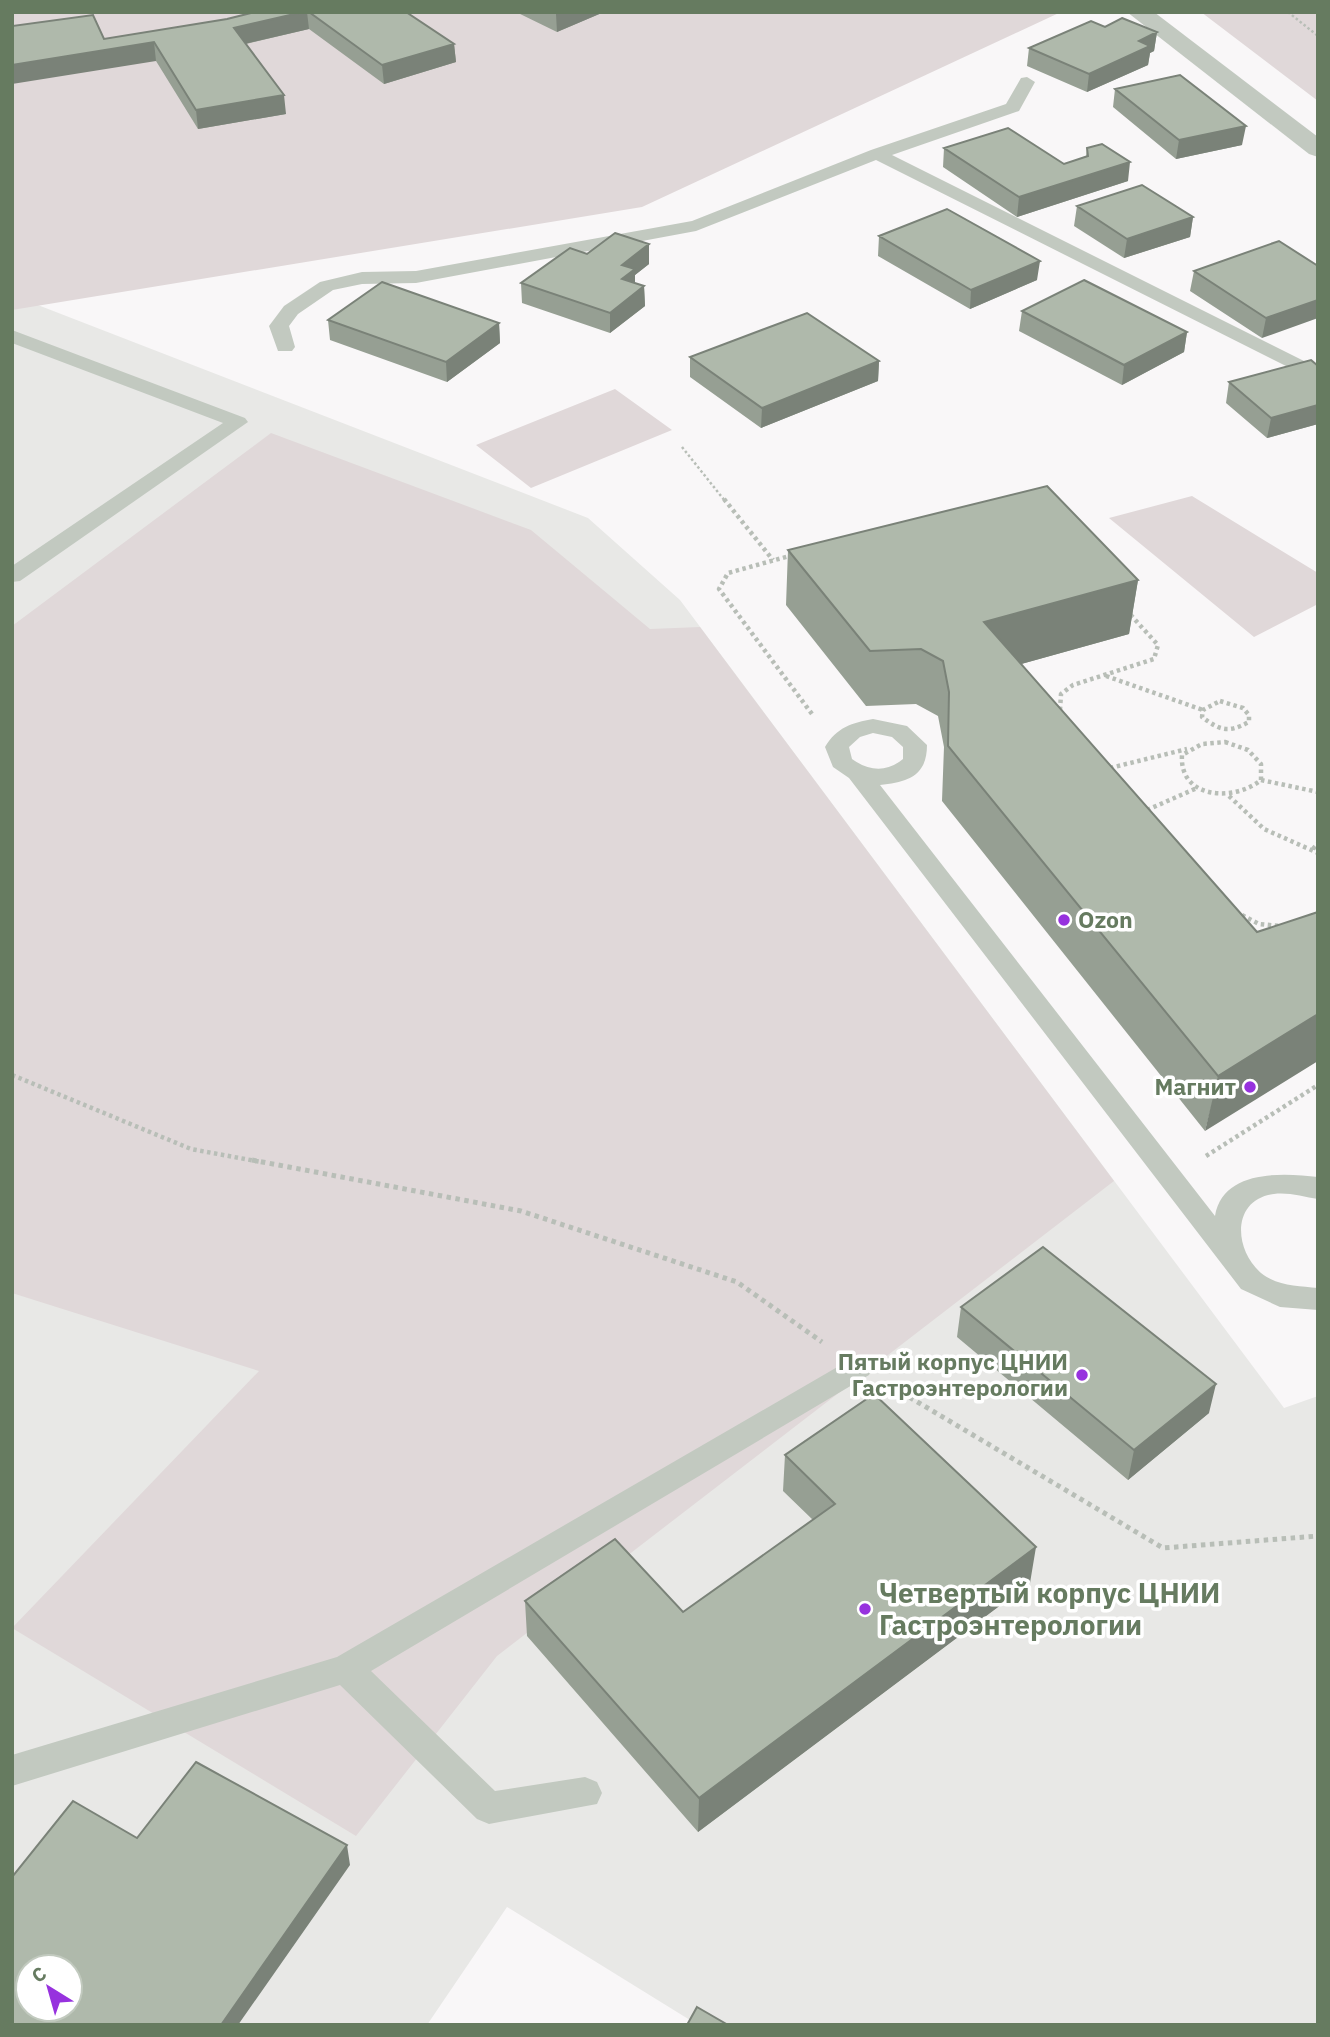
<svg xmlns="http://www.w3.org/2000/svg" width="1330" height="2037" viewBox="0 0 1330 2037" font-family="'IBM Plex Sans',sans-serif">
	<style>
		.built { fill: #e8e8e6; fill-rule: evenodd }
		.green { fill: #e0d8d9 }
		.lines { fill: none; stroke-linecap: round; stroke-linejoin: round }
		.path-far2 { stroke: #b8beb7; stroke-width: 2.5; stroke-dasharray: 2.5 2.5; stroke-linecap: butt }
		.path-far1 { stroke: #b8beb7; stroke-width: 4.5; stroke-dasharray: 3.5 3.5; stroke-linecap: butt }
		.path { stroke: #b8beb7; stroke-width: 5; stroke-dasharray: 4.5 4.5; stroke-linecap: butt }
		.lane { fill: #c2c9c0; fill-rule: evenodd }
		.street { fill: #c2c9c0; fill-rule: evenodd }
		.wall { fill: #969f93 }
		.shaded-wall { fill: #7a8278 }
		.building { fill: #afb9ab; stroke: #7a8278; stroke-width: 2; fill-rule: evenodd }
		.poi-dot { fill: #9732de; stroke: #fff; stroke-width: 2.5 }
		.labels { text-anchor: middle; stroke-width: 7; stroke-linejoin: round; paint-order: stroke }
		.poi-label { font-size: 23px; font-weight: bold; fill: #667b60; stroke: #fff; text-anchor: end }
		.near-poi-label { font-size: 28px; font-weight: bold; fill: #667b60; stroke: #fff; text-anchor: start }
	</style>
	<rect width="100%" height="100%" fill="#f9f7f8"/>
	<path class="built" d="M12 295 588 518 680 600 1284 1408 1318 1396V2025H698L507 1907 427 2025H12ZM28 1967H70V2009H28Z"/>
	<path class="green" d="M12 12H1061L642 207 12 310Z
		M1201 12H1318V101Z
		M615 389 672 430 531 488 476 445Z
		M271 433 531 530 650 629 700 627 1114 1181 497 1656 356 1836 12 1628 259 1371 12 1293V626Z
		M1192 496 1318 573V604L1254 637 1109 518Z"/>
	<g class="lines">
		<path class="path-far2" d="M1288 12 1318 36
			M682 447 725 501"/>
		<path class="path-far1" d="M724 499 773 560
			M793 555 728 573 719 589 812 714
			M1106 676 1203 710
			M1220 701 1243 708 1249 715V722C1228 733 1221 731 1202 717L1203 710Z
			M1060 710 1061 694 1073 685 1154 659 1158 645 1128 612
			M1225 742 1248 750 1261 764V780C1234 802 1179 799 1182 755L1202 744Z
			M1110 768 1187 749
			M1261 780 1318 792
			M1229 796 1264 829 1318 853
			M1147 810 1197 788
			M1313 849 1318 843
			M1242 915 1259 924 1280 926
			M12 1075 191 1149 261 1162
			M1206 1156 1318 1085"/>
		<path class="path" d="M252 1160 521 1211 737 1282 822 1342
			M894 1388 1163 1548 1318 1536"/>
		<path class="lane" d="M1027 77 1035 82 1019 111 892 155 1318 368V382L876 160 696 231 416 283 362 284 333 290 298 314 289 326 295 347 292 351H278L269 326 284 306 320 282 362 272 416 271 692 221 871 150 1006 104 1021 78Z
			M12 330 245 418 248 422 20 581 12 582V566L223 423 12 343Z
			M873 719 907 726 927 745C927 776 908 782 880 785L1215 1216C1223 1169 1283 1173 1318 1177V1199C1304 1197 1288 1192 1274 1194 1232 1199 1233 1249 1261 1273 1277 1286 1298 1286 1318 1288V1310L1280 1307 1241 1289 849 778 833 767 825 747C837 727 852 723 873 719ZM873 733 892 737 903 747V759C886 773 869 771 852 759L849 747 860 737Z
			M858 1355 869 1359 873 1367 869 1375 371 1671 495 1791 585 1777 597 1782 602 1793 597 1804 489 1824 477 1819 340 1685 12 1786V1755L337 1657Z"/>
		<path class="street" d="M1127 12H1154L1318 137V157L1309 154Z"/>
	</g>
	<path class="wall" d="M307 12 308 18 307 12H406L454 44 456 62 384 84 309 29 246 44 286 114 198 129 156 61 104 39Z
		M516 12H604L557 32Z
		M1105 27 1157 32 1154 51 1150 53 1148 65 1087 92 1027 66 1029 48Z
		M1115 89 1242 145 1176 159 1113 107Z
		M944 148 1064 164 1086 157 1087 148 1128 181 1017 217 943 167Z
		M1077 206 1193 217 1190 237 1124 258 1074 226Z
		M879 236 1037 280 970 309 878 256Z
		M649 244V264L635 275V283L644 286 645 306 610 333 522 303 521 283 587 254Z
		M1318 266 1262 338 1190 291 1194 271Z
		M1022 311 1187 332 1184 352 1122 385 1019 331Z
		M328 320 499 323 500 343 447 382 330 340Z
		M690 357 879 361 878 381 761 428 690 377Z
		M1318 366V424L1267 438 1226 403 1229 382Z
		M788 550 1138 580 1129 634 1021 664 1257 932 1205 1131 942 801 944 747 938 716 916 704 866 706 786 605Z
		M961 1307 1209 1413 1128 1480 957 1337Z
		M785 1455 1030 1583 698 1832 527 1636 525 1601 683 1612 813 1520 783 1491Z"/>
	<path class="shaded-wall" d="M303 12H307L309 29 236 46 234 28Z
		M559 12H604L557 32 556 14Z
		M1157 32 1154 51 1150 53 1148 65 1087 92 1089 74 1139 41Z
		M154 42 156 61 12 84V65Z
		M454 44 456 62 384 84 382 65Z
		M284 95 286 114 198 129 196 110Z
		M1246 126 1242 145 1176 159 1179 140Z
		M1130 162 1128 181 1017 217 1019 197Z
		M1193 217 1190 237 1124 258 1127 239Z
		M649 244V264L635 275V289L622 298V265Z
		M1040 261 1037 280 970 309 971 290Z
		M644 286 645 306 610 333V313Z
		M1318 300V318L1262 338 1266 318Z
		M499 323 500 343 447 382 446 362Z
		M1187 332 1184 352 1122 385 1124 365Z
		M879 361 878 381 761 428 762 408Z
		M1318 405V424L1267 438 1271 418Z
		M1138 580 1129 634 978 676 984 622Z
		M1318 1014V1061L1205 1131 1218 1076Z
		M1216 1384 1209 1413 1128 1480 1134 1450Z
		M1036 1547 1030 1583 698 1832 699 1798Z
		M347 1845 350 1865 238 2025H221Z"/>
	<path class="building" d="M255 12H303L234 28 284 95 196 110 154 42 12 65V26L93 15 104 39 227 19Z
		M309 12H406L454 44 382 65Z
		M1122 18 1157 32 1139 41 1150 46 1089 74 1029 48 1091 21 1105 27Z
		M1180 75 1246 126 1179 140 1115 89Z
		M1008 128 1064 164 1088 156 1087 148 1102 144 1130 162 1019 197 944 148Z
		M1142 185 1193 217 1127 239 1077 206Z
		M947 209 1040 261 971 290 879 236Z
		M615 233 649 244 622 265 635 269 622 279 644 286 610 313 521 283 570 248 587 254Z
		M1279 241 1318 266V300L1266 318 1194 271Z
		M1084 280 1187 332 1124 365 1022 311Z
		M382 282 499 323 446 362 328 320Z
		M807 313 879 361 762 408 690 357Z
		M1311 360 1318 366V405L1271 418 1229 382Z
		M1047 486 1138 580 984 622 1257 932 1318 912V1014L1218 1076 948 746 949 692 943 661 921 649 870 651 788 550Z
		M1043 1247 1216 1384 1134 1450 961 1307Z
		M874 1394 1036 1547 699 1798 525 1601 615 1539 683 1612 835 1504 785 1455Z
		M196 1762 347 1845 221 2025H12V1877L73 1801 137 1838ZM28 1967H70V2009H28Z
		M697 2007 728 2025H687Z"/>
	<g class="poi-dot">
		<circle cx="1064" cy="920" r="7"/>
		<circle cx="1250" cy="1087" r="7"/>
		<circle cx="1082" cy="1375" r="7"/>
		<circle cx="865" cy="1609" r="7"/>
	</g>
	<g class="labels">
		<g class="poi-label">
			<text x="1078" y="928" text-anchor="start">Ozon</text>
			<text x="1236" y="1095">Магнит</text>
			<text x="1068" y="1370">Пятый корпус ЦНИИ<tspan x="1068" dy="26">Гастроэнтерологии</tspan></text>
		</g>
		<g class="near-poi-label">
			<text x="879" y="1603">Четвертый корпус ЦНИИ<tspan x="879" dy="32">Гастроэнтерологии</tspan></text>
		</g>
	</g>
	<rect width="1330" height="2037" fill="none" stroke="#667b60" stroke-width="28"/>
	<g transform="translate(49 1988) rotate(323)"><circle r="33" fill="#ffffff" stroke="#c2cabf" stroke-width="2"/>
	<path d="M0-5L12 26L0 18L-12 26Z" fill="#9732de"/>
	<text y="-10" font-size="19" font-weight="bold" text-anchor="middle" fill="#667b60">С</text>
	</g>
</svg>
